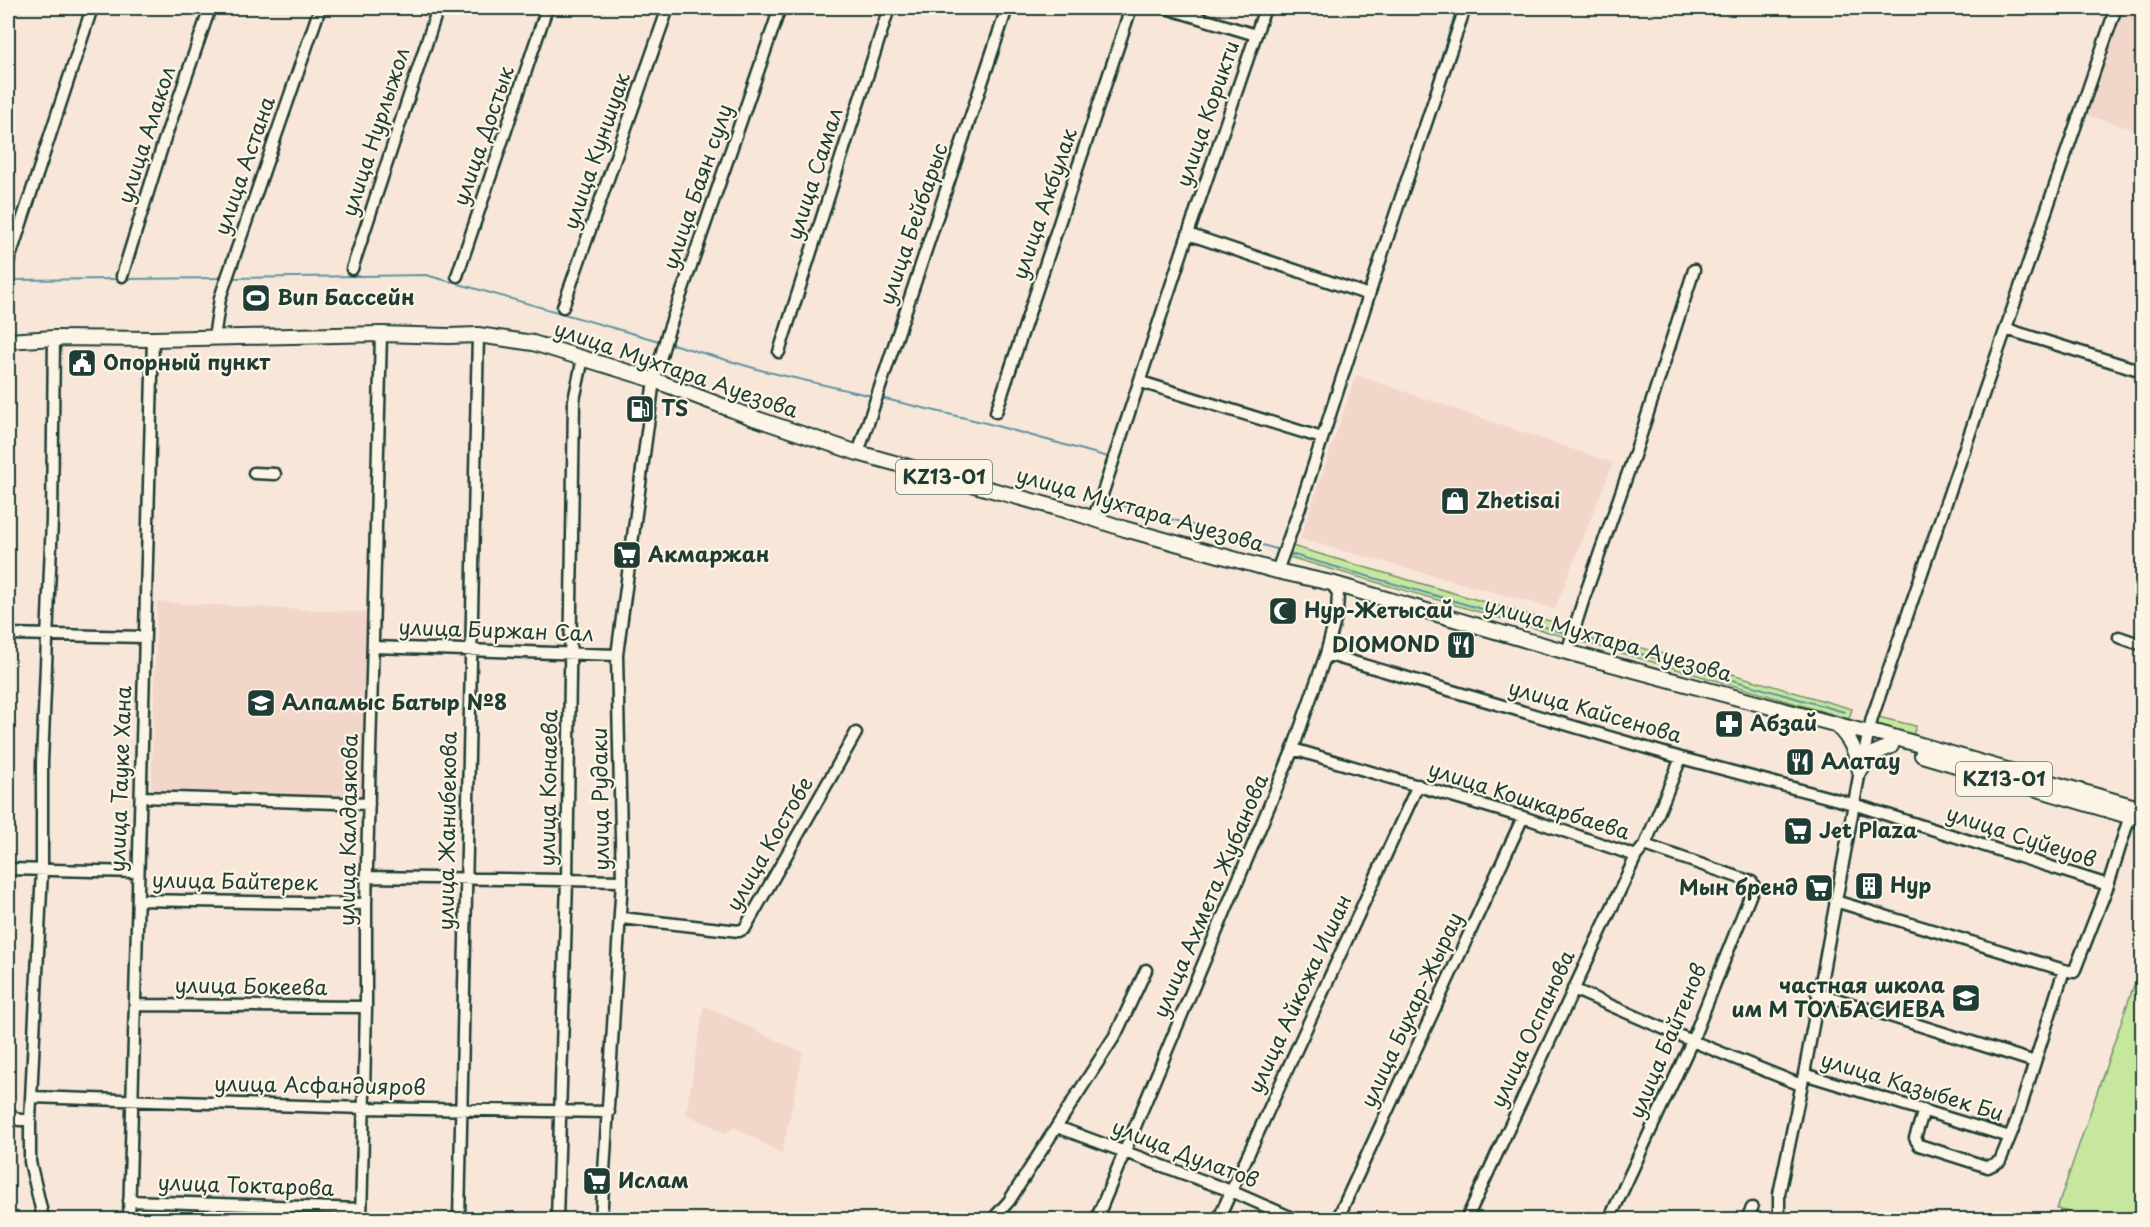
<svg xmlns="http://www.w3.org/2000/svg" width="2150" height="1227" viewBox="0 0 2150 1227" font-family="'Playpen Sans',sans-serif">
	<style>
		.built { fill: #f3d6ca }
		.green { fill: #c7e79f; stroke: #73926a; stroke-width: 1.5 }
		.lines { fill: none; stroke-linecap: round; stroke-linejoin: round }
		.stream { stroke: #6093a3; stroke-width: 2 }
		.minor-casing { stroke: #1f3d34; stroke-width: 15 }
		.major-casing { stroke: #1f3d34; stroke-width: 18 }
		.minor { stroke: #fcf5e5; stroke-width: 10 }
		.major { stroke: #fcf5e5; stroke-width: 14 }
		.labels { text-anchor: middle; stroke-width: 4.5; stroke-linejoin: round; paint-order: stroke }
		.shield { fill: #fcf5e5; stroke: #617469; stroke-width: 1.5 }
		.shield-label { font-size: 20px; font-weight: bold; fill: #1f3d34 }
		.street-label { font-size: 21px; fill: #1f3d34; stroke: #fcf5e5 }
		.poi-label { font-size: 21px; font-weight: bold; fill: #1f3d34; stroke: #fcf5e5; text-anchor: start }
	</style>
	<rect width="100%" height="100%" fill="#f8e7d9"/>
	<filter id="ink" filterUnits="userSpaceOnUse"><feTurbulence type="fractalNoise" baseFrequency=".0167" numOctaves="2"/><feDisplacementMap in="SourceGraphic" scale="12" xChannelSelector="R" yChannelSelector="G"/><feConvolveMatrix kernelMatrix="1 2 1 2 8 2 1 2 1" color-interpolation-filters="sRGB"/></filter>
	<g filter="url(#ink)">
		<path class="built" d="M2112 8H2142V132L2076 112Z
			M1356 375 1613 463 1555 609 1300 539Z
			M157 602 372 613 365 801 151 793Z
			M704 1005 803 1053 782 1154 734 1127 726 1133 686 1114Z"/>
		<path class="green" d="M1292 546 1852 709 1849 719 1289 557Z
			M1878 717 1916 726 1913 735 1875 726Z
			M2137 976 2142 978V1219H2093L2057 1209Z"/>
		<g class="lines">
			<path class="stream" d="M1407 163 1457 8
				M232 278 426 275 451 282
				M124 279 224 278
				M8 280 119 279
				M459 284 659 341
				M672 344 764 371 872 396
				M881 398 986 423 1108 457 1101 483
				M1104 500 1280 550
				M1287 553 1569 634
				M1575 635 1844 712"/>
			<g class="minor-casing">
				<path id="minor" d="M1166 8 1256 35
					M1188 234 1369 295
					M8 263 92 8
					M352 269 438 8
					M122 276 163 144 210 8
					M457 276 547 8
					M563 307 668 8
					M2006 329 2142 371
					M214 338 220 298 320 8
					M779 352 889 8
					M1141 382 1322 438
					M996 412 1131 8
					M858 453 1007 8
					M254 473 275 474
					M1093 518 1099 504 1188 234 1265 8
					M1277 571 1300 507 1392 224 1465 8
					M8 634 144 637
					M2119 637 2142 645
					M373 647 617 655
					M1567 652 1584 598 1636 450 1694 270
					M1326 654 1681 758 1853 804 2108 885
					M1293 749 1523 817 1636 856 1645 845 1752 882 1754 886 1692 1041 1609 1220
					M141 797 369 804
					M1645 845 1681 758
					M8 869 138 872
					M368 877 622 881
					M138 900 366 904
					M1835 901 2064 970 2074 972 2108 885 2132 809
					M621 918 739 931 745 928 856 733
					M1573 989 1692 1041 1801 1085
					M1817 993 2035 1062
					M136 1005 366 1007
					M1804 1074 2010 1137
					M31 1097 363 1108 609 1112
					M1924 1110 1915 1138 1919 1145 1988 1167 2000 1161 2016 1122 2064 970
					M8 1114 19 1120H30
					M1057 1127 1231 1191 1297 1220
					M129 1201 361 1209
					M43 1217 30 1162V1120L42 869V762L52 520 54 338
					M129 1220 153 339
					M361 1220 366 1007V904L381 334
					M459 1220 478 335
					M557 1220 567 880 574 400 583 358
					M601 1220 622 881 617 655 654 380 667 335 780 8
					M992 1220 1009 1201 1116 1034 1146 970
					M1096 1220 1293 749 1326 654 1337 613 1338 593 1331 583
					M1218 1220 1418 785
					M1337 1220 1523 817
					M1466 1220 1636 856
					M1746 1220 1752 1208
					M1779 1220V1194L1804 1074 1860 771 1872 718 2116 8"/>
			</g>
			<g class="major-casing">
				<path id="major" d="M8 341 54 338 153 339 381 334 449 336 478 335 533 343 654 380 754 418 858 453 1076 513 1125 529 1277 571 1331 583 1567 652 1868 733H1879L2142 809
					M1837 726C1851 739 1856 752 1860 771
					M1922 755 2142 820
					M1860 771 1873 754 1891 746"/>
			</g>
			<use href="#minor" class="minor"/>
			<use href="#major" class="major"/>
		</g>
	</g>
	<defs>
		<g id="stadium-square" transform="scale(1.5)"><rect x="-9" y="-9" width="18" height="18" rx="4" fill="#1f3d34" stroke="#fcf5e5"/><path d="M0-5a6.5 5 0 1 0 0 10a6.5 5 0 1 0 0-10ZM-3.5-1.8h7v3.6h-7Z" fill="#fff"/></g>
		<g id="civic-square" transform="scale(1.5)"><rect x="-9" y="-9" width="18" height="18" rx="4" fill="#1f3d34" stroke="#fcf5e5"/><path d="M-.6-6.5H3V-4.5H.6V-3L4-1V1h2V6H-6V1h2V-1L-.6-3ZM-1.2 2.5V6h2.4V2.5Z" fill="#fff"/></g>
		<g id="fuel-square" transform="scale(1.5)"><rect x="-9" y="-9" width="18" height="18" rx="4" fill="#1f3d34" stroke="#fcf5e5"/><path d="M-5.5-6h7V0h2V4h1.3V-2.5L3-4.5l.8-.8L6-3V5H2.5V1h-1V6h-7ZM-4.2-4.7v3.2H.2V-4.7Z" fill="#fff"/></g>
		<g id="shop-square" transform="scale(1.5)"><rect x="-9" y="-9" width="18" height="18" rx="4" fill="#1f3d34" stroke="#fcf5e5"/><path d="M-5-2.5h2.3a2.7 3.5 0 0 1 5.4 0H5L5.5 6h-11ZM-1.5-2.5h3a1.5 2.3 0 0 0-3 0Z" fill="#fff"/></g>
		<g id="supermarket-square" transform="scale(1.5)"><rect x="-9" y="-9" width="18" height="18" rx="4" fill="#1f3d34" stroke="#fcf5e5"/><path d="M-6-5.5h2.5l.6 2H6L4.5 2H-2.5L-4.4-4H-6ZM-1.5 3.2a1.3 1.3 0 1 0 .1 0ZM3 3.2a1.3 1.3 0 1 0 .1 0Z" fill="#fff"/></g>
		<g id="mosque-square" transform="scale(1.5)"><rect x="-9" y="-9" width="18" height="18" rx="4" fill="#1f3d34" stroke="#fcf5e5"/><path d="M3.5-4.9A6 6 0 1 0 3.5 4.9A5 5 0 1 1 3.5-4.9Z" fill="#fff"/></g>
		<g id="restaurant-square" transform="scale(1.5)"><rect x="-9" y="-9" width="18" height="18" rx="4" fill="#1f3d34" stroke="#fcf5e5"/><path d="M-5-6h1v4h1v-4h1v4h1v-4h1v5L-1.5 .5V6h-2V.5L-5-1ZM5-6V6H3V1.5H1.5Q1.5-4 5-6Z" fill="#fff"/></g>
		<g id="school-square" transform="scale(1.5)"><rect x="-9" y="-9" width="18" height="18" rx="4" fill="#1f3d34" stroke="#fcf5e5"/><path d="M0-5L7-2L0 1L-7-2ZM-4 1L0 2.5L4 1V4Q0 6-4 4Z" fill="#fff"/></g>
		<g id="pharmacy-square" transform="scale(1.5)"><rect x="-9" y="-9" width="18" height="18" rx="4" fill="#1f3d34" stroke="#fcf5e5"/><path d="M-2-6h4v4h4v4h-4v4h-4v-4h-4v-4h4Z" fill="#fff"/></g>
		<g id="building-square" transform="scale(1.5)"><rect x="-9" y="-9" width="18" height="18" rx="4" fill="#1f3d34" stroke="#fcf5e5"/><path d="M-4-6H4V6H1V3H-1V6H-4ZM-2.5-4.3h1.7v1.8h-1.7ZM.8-4.3h1.7v1.8H.8ZM-2.5-1h1.7V.8h-1.7ZM.8-1h1.7V.8H.8Z" fill="#fff"/></g>
	</defs>
	<g fill-rule="evenodd">
		<use href="#stadium-square" x="256" y="298"/>
		<use href="#civic-square" x="82" y="363"/>
		<use href="#fuel-square" x="640" y="409"/>
		<use href="#shop-square" x="1455" y="501"/>
		<use href="#supermarket-square" x="627" y="555"/>
		<use href="#mosque-square" x="1283" y="611"/>
		<use href="#restaurant-square" x="1461" y="645"/>
		<use href="#school-square" x="261" y="703"/>
		<use href="#pharmacy-square" x="1729" y="724"/>
		<use href="#restaurant-square" x="1800" y="762"/>
		<use href="#supermarket-square" x="1798" y="831"/>
		<use href="#building-square" x="1869" y="886"/>
		<use href="#supermarket-square" x="1819" y="888"/>
		<use href="#school-square" x="1966" y="998"/>
		<use href="#supermarket-square" x="597" y="1181"/>
	</g>
	<g class="labels">
		<g class="shield">
			<rect x="896" y="460" width="96" height="34" rx="4.5"/>
			<rect x="1956" y="762" width="96" height="34" rx="4.5"/>
		</g>
		<g class="shield-label">
			<text x="944" y="484">KZ13-01</text>
			<text x="2004" y="786">KZ13-01</text>
		</g>
		<g class="street-label">
			<text transform="translate(1208 114) rotate(-71)" y="7">улица Корикти</text>
			<text transform="translate(376 132) rotate(-72)" y="7">улица Нурлыжол</text>
			<text transform="translate(147 135) rotate(-72)" y="7">улица Алакол</text>
			<text transform="translate(484 136) rotate(-71)" y="7">улица Достык</text>
			<text transform="translate(597 151) rotate(-71)" y="7">улица Куншуак</text>
			<text transform="translate(245 166) rotate(-71)" y="7">улица Астана</text>
			<text transform="translate(815 174) rotate(-72)" y="7">улица Самал</text>
			<text transform="translate(698 187) rotate(-71)" y="7">улица Баян сулу</text>
			<text transform="translate(1045 204) rotate(-71)" y="7">улица Акбулак</text>
			<text transform="translate(914 224) rotate(-71)" y="7">улица Бейбарыс</text>
			<text transform="translate(676 370) rotate(19)" y="7">улица Мухтара Ауезова</text>
			<text transform="translate(1140 510) rotate(16)" y="7">улица Мухтара Ауезова</text>
			<text transform="translate(496 631) rotate(2)" y="7">улица Биржан Сал</text>
			<text transform="translate(1608 640) rotate(16)" y="7">улица Мухтара Ауезова</text>
			<text transform="translate(1595 712) rotate(16)" y="7">улица Кайсенова</text>
			<text transform="translate(121 779) rotate(-88)" y="7">улица Тауке Хана</text>
			<text transform="translate(549 788) rotate(-89)" y="7">улица Конаева</text>
			<text transform="translate(601 799) rotate(-91)" y="7">улица Рудаки</text>
			<text transform="translate(1529 801) rotate(18)" y="7">улица Кошкарбаева</text>
			<text transform="translate(349 830) rotate(-89)" y="7">улица Калдаякова</text>
			<text transform="translate(448 831) rotate(-89)" y="7">улица Жанибекова</text>
			<text transform="translate(2021 837) rotate(18)" y="7">улица Суйеуов</text>
			<text transform="translate(770 844) rotate(-60)" y="7">улица Костобе</text>
			<text transform="translate(235 882) rotate(1)" y="7">улица Байтерек</text>
			<text transform="translate(1211 896) rotate(-67)" y="7">улица Ахмета Жубанова</text>
			<text transform="translate(251 987) rotate(1)" y="7">улица Бокеева</text>
			<text transform="translate(1300 994) rotate(-65)" y="7">улица Айкожа Ишан</text>
			<text transform="translate(1412 1010) rotate(-65)" y="7">улица Бухар-Жырау</text>
			<text transform="translate(1533 1029) rotate(-65)" y="7">улица Оспанова</text>
			<text transform="translate(1668 1041) rotate(-67)" y="7">улица Байтенов</text>
			<text transform="translate(320 1086) rotate(1)" y="7">улица Асфандияров</text>
			<text transform="translate(1912 1087) rotate(17)" y="7">улица Казыбек Би</text>
			<text transform="translate(1185 1154) rotate(21)" y="7">улица Дулатов</text>
			<text transform="translate(246 1186) rotate(2)" y="7">улица Токтарова</text>
		</g>
		<g class="poi-label">
			<text x="277" y="305">Вип Бассейн</text>
			<text x="103" y="370">Опорный пункт</text>
			<text x="661" y="416">TS</text>
			<text x="1476" y="508">Zhetisai</text>
			<text x="648" y="562">Акмаржан</text>
			<text x="1304" y="618">Нур-Жетысай</text>
			<text x="1440" y="652" text-anchor="end">DIOMOND</text>
			<text x="282" y="710">Алпамыс Батыр №8</text>
			<text x="1750" y="731">Абзай</text>
			<text x="1821" y="769">Алатау</text>
			<text x="1819" y="838">Jet Plaza</text>
			<text x="1890" y="893">Нур</text>
			<text x="1798" y="895" text-anchor="end">Мын бренд</text>
			<text x="1945" y="993" text-anchor="end">частная школа<tspan x="1945" dy="24">им М ТОЛБАСИЕВА</tspan></text>
			<text x="618" y="1188">Ислам</text>
		</g>
	</g>
	<rect width="2150" height="1227" fill="none" stroke="#fcf5e5" stroke-width="30"/>
	<rect x="15" y="15" width="2120" height="1197" fill="none" stroke="#1f3d34" stroke-width="2" filter="url(#ink)"/>
</svg>
